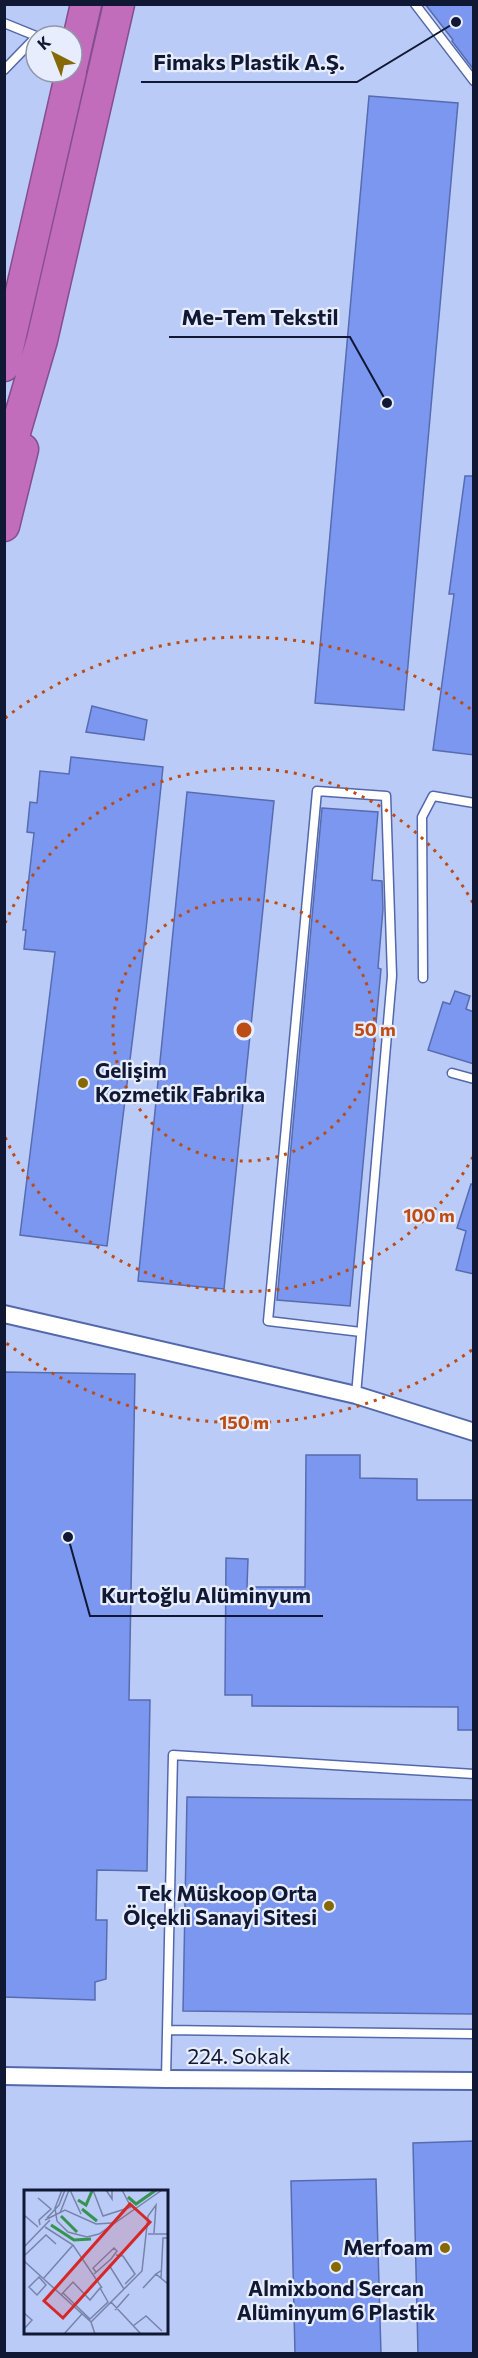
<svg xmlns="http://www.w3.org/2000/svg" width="478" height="2358" viewBox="0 0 478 2358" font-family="Commissioner,sans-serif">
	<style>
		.building { fill: #7b97ef; stroke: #576cb0; stroke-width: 1.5 }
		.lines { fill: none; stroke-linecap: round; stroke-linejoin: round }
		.lane-casing { stroke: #5368ab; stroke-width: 11 }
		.street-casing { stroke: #5368ab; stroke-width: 20 }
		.highway-casing { stroke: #844f8c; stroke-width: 33 }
		.lane { stroke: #fff; stroke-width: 8 }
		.street { stroke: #fff; stroke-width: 16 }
		.highway { stroke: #c26dbc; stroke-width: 30 }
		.ring { fill: none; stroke: #bd4c14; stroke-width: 3; stroke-dasharray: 3 6 }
		.poi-dot { fill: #866904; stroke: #e7edfc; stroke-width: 2 }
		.labels { text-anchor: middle; stroke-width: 4.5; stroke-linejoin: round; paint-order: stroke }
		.poi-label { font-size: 21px; font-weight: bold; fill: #101833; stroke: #e7edfc; text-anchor: end }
		.street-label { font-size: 21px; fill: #101833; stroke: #e7edfc }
		.inset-river { fill: none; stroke: #369450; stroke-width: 3 }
		.inset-road { fill: none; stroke: #7783a9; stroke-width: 1.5 }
		.view { fill: #d62828; fill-opacity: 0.15; stroke: #d62828; stroke-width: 3 }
		.inset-edge { fill: none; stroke: #101833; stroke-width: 3 }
		.centre { fill: #bd4c14; stroke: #e7edfc; stroke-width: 3 }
		.ring-label { font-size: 18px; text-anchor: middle; font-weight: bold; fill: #bd4c14; stroke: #e7edfc; stroke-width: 4.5; stroke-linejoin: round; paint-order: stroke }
		.leader { fill: none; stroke: #101833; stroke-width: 2 }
		.callout-dot { fill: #101833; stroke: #e7edfc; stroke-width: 2 }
		.callout-label { font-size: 22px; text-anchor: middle; font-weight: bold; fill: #101833; stroke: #e7edfc; stroke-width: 4.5; stroke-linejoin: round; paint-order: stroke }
	</style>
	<rect width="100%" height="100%" fill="#bbcbf8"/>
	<path class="building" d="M425 4H474V70L452 41 453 40Z
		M369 96 458 103 404 710 315 703Z
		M465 476H474V755L433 750 454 594H449Z
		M92 706 147 720 144 740 86 732Z
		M71 757 163 767 146 930 107 1246 20 1235 55 952 24 949 26 930H23L34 833 27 832 30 802 37 803 40 771 69 774Z
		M187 792 274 801 224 1289 138 1281Z
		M322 808 378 812 372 880 382 881 383 909 378 968 381 969 350 1306 277 1300Z
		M455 991 470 996 466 1009 474 1012V1064L428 1050 443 1002 450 1004Z
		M471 1184 474 1185V1274L456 1270 466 1231 457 1228Z
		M4 1372 135 1374 129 1700H150L147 1871 97 1870 96 1920H107L106 1979 95 1982V2000L4 1997Z
		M306 1455H360V1478L417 1479V1500H474V1730H458V1707L252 1706V1695H225L226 1558 248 1559 247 1587H305Z
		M187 1797 474 1800V2014L183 2011Z
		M474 2141V2354H418L413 2143Z
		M376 2179 381 2354H295L291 2181Z"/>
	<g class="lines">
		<g class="lane-casing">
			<path id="lane" d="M415 4 474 81
				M4 23 36 36
				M4 70 36 37
				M423 978 422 817 433 796 474 803
				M452 1073 474 1079
				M356 1395 392 976 386 796 317 791 268 1321 361 1332
				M167 2030 474 2034
				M166 2079 173 1755 474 1774"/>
		</g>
		<g class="street-casing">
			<path id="street" d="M4 1314 356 1395 474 1432
				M4 2076 166 2079 474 2081"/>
		</g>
		<g class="highway-casing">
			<path id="highway" d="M72 66 86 4
				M4 366 71 72
				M4 470 42 340 119 4
				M4 526 23 449"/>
		</g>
		<use href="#lane" class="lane"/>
		<use href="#street" class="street"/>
		<use href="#highway" class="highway"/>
	</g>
	<g class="ring">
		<circle cx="244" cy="1030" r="131"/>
		<path d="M473 1157A262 262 0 0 1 5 1137M5 923A262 262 0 0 1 473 903"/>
		<path d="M472 1350A393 393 0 0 1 5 1342M5 718A393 393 0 0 1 472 710"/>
	</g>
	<g class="poi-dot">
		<circle cx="83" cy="1083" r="6"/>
		<circle cx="329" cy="1906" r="6"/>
		<circle cx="445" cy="2248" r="6"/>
		<circle cx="336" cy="2267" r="6"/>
	</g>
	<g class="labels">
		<g class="poi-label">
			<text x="95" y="1078" text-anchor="start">Gelişim<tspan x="95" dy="24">Kozmetik Fabrika</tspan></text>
			<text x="317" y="1901">Tek Müskoop Orta<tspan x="317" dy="24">Ölçekli Sanayi Sitesi</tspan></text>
			<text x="433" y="2255">Merfoam</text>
			<text x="336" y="2296" text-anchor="middle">Almixbond Sercan<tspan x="336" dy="24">Alüminyum 6 Plastik</tspan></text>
		</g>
		<g class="street-label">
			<text x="239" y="2064">224. Sokak</text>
		</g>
	</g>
	<g transform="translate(24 2190)">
		<rect width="144" height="144" fill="#bbcbf8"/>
		<path class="inset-river" d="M104 7 112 14 132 0M54 10 62 15 68 1M58 19 73 31M37 26 53 42M27 35 50 50 67 49"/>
		<path class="inset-road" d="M38 0 31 18 33 31 44 42 63 47 75 44 138 0M46 0 57 24M69 0 79 26 107 17M82 0 88 9V0M98 0 107 17M14 8 27 19 15 30 16 35M36 23 45 0M0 25 14 37M23 28 35 15 41 0M21 30 41 20 72 34 88 33M21 37 49 55 78 98M124 44H144M0 57 26 30M92 65 99 66 111 84 101 94M0 66 22 45 32 54M0 71 67 132 71 144M85 75 100 99M138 80 132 84 144 94M70 84 87 69 93 61 90 58 69 78 72 82M15 87 22 95 13 105 5 97ZM19 89 49 55M137 89 139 48H144M119 98 132 84M37 105 49 92 66 110 76 98 84 112 66 129 39 103M87 112 117 144M91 120 105 104M0 123 8 130 0 139M67 132 118 81 124 26 132 15 130 43M109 136 122 126 138 141M40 144 58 124"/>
		<path class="view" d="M106 14 126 32 39 128 20 111Z"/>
		<rect width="144" height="144" class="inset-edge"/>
	</g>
	<circle cx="244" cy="1030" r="9" class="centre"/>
	<g class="ring-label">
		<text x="375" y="1036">50 m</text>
		<text x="429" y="1222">100 m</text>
		<text x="244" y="1429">150 m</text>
	</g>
	<path class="leader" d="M456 22L357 82H141M387 403L350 337H169M68 1537L90 1616H323"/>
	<g class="callout-dot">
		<circle cx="456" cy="22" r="6"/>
		<circle cx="387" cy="403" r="6"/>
		<circle cx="68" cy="1537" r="6"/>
	</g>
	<g class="callout-label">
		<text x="249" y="70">Fimaks Plastik A.Ş.</text>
		<text x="260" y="325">Me-Tem Tekstil</text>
		<text x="206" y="1603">Kurtoğlu Alüminyum</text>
	</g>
	<rect width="478" height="2358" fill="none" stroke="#101833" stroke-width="12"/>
	<g transform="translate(54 54) rotate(318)"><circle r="28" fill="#e7edfc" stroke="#9198ac" stroke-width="1.5"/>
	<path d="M0-4.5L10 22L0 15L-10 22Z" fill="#866904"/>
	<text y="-9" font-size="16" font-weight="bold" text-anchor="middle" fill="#101833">K</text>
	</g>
</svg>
